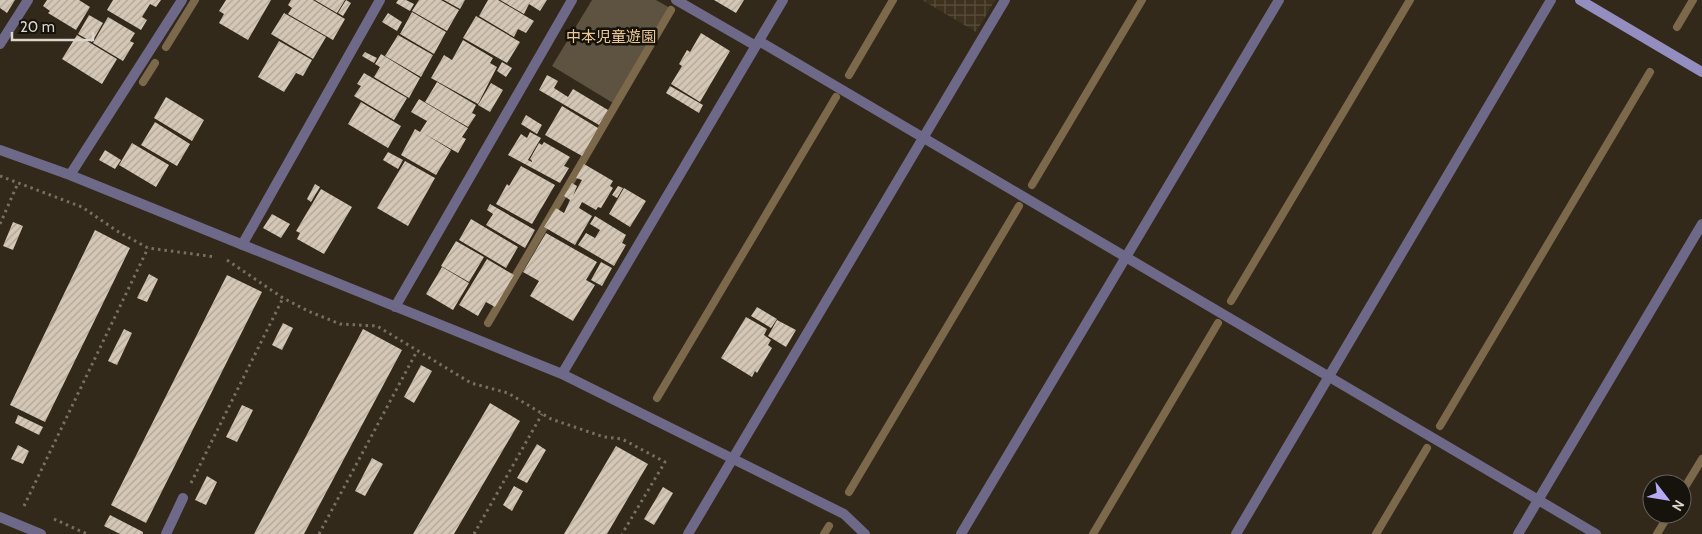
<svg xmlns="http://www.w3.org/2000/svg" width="1702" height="534" viewBox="0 0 1702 534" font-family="Cabin,'Noto Sans JP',sans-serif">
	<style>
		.industrial { fill: url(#industrial-grid) }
		.park { fill: #5e5241 }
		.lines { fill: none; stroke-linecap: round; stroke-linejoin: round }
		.stream { stroke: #7c684b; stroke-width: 8 }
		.building { fill: url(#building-hatch) }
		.path { stroke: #776f63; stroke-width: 3; stroke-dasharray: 2.5 4; stroke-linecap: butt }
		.lane { stroke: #6e6989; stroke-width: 10 }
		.street { stroke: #6e6989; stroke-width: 10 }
		.secondary { stroke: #948dbf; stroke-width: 10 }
		.labels { text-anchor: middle; stroke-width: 5; stroke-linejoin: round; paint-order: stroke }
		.park-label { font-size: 15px; fill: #edca95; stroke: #16120c }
	</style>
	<defs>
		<pattern id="industrial-grid" width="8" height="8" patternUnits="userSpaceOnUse" patternTransform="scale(1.25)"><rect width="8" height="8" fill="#3e311e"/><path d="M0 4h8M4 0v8" fill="none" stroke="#594e3e"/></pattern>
		<pattern id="building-hatch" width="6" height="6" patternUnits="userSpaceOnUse" patternTransform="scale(1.25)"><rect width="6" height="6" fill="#d4c7b6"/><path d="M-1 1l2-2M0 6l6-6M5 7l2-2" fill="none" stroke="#b0a598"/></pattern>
	</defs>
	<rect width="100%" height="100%" fill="#32291a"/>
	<path class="industrial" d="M922 0H995L976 32Z"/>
	<path class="park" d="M592 0H656L670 8 613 103 552 66Z"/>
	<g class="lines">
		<path class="stream" d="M1677 27 1693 0
			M166 47 195 0
			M849 75 893 0
			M143 82 155 63
			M1032 185 1142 0
			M1231 301 1410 0
			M488 323 671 10
			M657 398 836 97
			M1440 426 1650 72
			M849 492 1019 206
			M1682 492 1702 459
			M824 534 829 526
			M1093 534 1218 323
			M1376 534 1427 448
			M1657 534 1669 514"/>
	</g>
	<path class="building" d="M0 0H15L7 13 0 8Z
		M47 0H79L90 7 76 30 48 13 50 11 43 6Z
		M113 0H161L156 7 150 4 142 17 147 20 141 30 107 10Z
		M226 0H271L248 40 219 23 224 14 219 11Z
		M291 0H313L345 19 333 40 288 14 292 8 288 5Z
		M315 0H345L337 13Z
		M346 0 351 3 343 16 338 13Z
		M398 0H406L414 4 410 11 396 3Z
		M419 0H441L459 10 447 31 412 11Z
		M444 0H465L460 9Z
		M488 0H498L534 21 526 33 518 29 514 37 479 16Z
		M500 0H547L540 11 529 4 524 14Z
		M714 0H744L736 13Z
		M412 12 446 32 434 54 400 34Z
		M284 13 326 37 313 59 271 34Z
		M388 13 402 22 397 31 382 22Z
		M89 15 103 23 92 42 78 34Z
		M476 16 520 42 507 63 463 38Z
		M108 17 135 33 130 41 134 43 123 61 93 43Z
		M701 33 730 51 700 102 671 84 682 66 679 64 687 50 690 52Z
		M77 35 117 59 102 84 62 59Z
		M398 35 433 55 421 77 385 56Z
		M463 40 493 58 490 63 497 67 478 104 431 78 444 55 452 60Z
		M279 41 312 60 303 76 296 73 284 92 258 77Z
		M365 52 377 58 374 63 362 56Z
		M381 54 420 78 409 98 374 77 380 67 375 64Z
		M502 62 512 68 506 77 497 71Z
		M364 73 407 98 394 120 354 96 361 86 357 84Z
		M547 75 558 81 554 88 568 97 573 89 608 110 599 125 539 90Z
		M437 82 476 105 472 113 476 115 468 127 425 102Z
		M491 83 503 90 490 112 478 105Z
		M670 86 703 105 699 113 666 93Z
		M166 97 204 120 192 141 154 118Z
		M419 99 468 128 462 137 466 139 458 153 423 133 451 150 436 175 401 155 415 129 420 132 427 121 411 112Z
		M361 102 401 126 388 148 348 124Z
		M562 106 598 128 582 156 545 135Z
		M526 115 542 125 537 134 521 124Z
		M155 122 190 144 177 166 141 145Z
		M530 132 541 138 528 160 532 162V161L530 159 539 143 542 145 544 142 570 157 564 166 569 168 560 183 508 155 521 134 527 138Z
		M132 143 169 165 156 187 119 165Z
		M105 150 121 160 115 169 99 160Z
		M388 152 403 160 398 169 383 160Z
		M405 161 435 178 408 226 377 208Z
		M584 164 613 181 610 186 613 188 601 208 598 207 596 210 582 202 579 208 592 216 575 245 544 227 556 208 564 213 570 200 564 196 572 183 577 186 573 196 582 180 576 178Z
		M521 166 555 185 532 224 496 204 507 184 509 186Z
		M315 184 320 187 311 202 307 199Z
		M618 186 623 188 617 198 612 195Z
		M624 188 646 201 630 227 609 214Z
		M321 189 352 207 324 254 297 239 300 233 296 231Z
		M490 204 535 230 525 248 486 225 493 214 487 210Z
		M272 214 290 224 281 238 263 228Z
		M595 216 626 235 622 243 626 245 614 266 578 245 586 233 595 238 600 230 590 224Z
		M471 219 518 247 506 268 459 240Z
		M13 222 23 226 13 250 3 246Z
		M95 230 130 248 45 422 10 405Z
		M546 233 597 262 586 280 595 285 573 321 530 296 539 281 523 272Z
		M456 241 484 257 469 282 441 266Z
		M487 259 514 275 495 307 486 302 478 316 459 305Z
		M601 262 612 268 602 286 591 280Z
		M442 267 469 283 453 310 426 294Z
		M149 274 158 279 147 302 137 298Z
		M227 275 262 292 146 523 111 505Z
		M757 307 777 319 771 328 751 316Z
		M746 317 767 329 764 335 771 340 768 345 772 348 757 373 755 371 752 377 721 358Z
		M777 320 796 330 786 347 768 336Z
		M283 323 293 328 282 350 272 345Z
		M124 329 132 333 117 365 108 361Z
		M363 329 402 350 304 534H254Z
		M421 365 432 371 414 403 404 397Z
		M490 403 520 421 454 534H413Z
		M242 405 253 410 237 442 226 437Z
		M18 415 43 427 39 435 15 423Z
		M537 444 546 450 527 483 517 478Z
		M18 445 29 451 23 464 11 459Z
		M616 446 648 464 607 534H564Z
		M372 458 383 464 365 496 355 491Z
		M207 476 217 482 206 505 195 500Z
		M514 486 523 491 512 511 503 505Z
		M663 487 673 493 654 525 644 519Z
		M110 515 143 532V534H120L104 526Z"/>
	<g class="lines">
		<path class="path" d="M0 176 82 207 117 231 148 248 216 257
			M0 224 18 183
			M227 260 283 298 308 311 340 324 377 326 471 383 508 393 551 419 604 437 622 439 665 462 622 534
			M191 483 283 298
			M24 506 148 248
			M54 519 87 534
			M319 534 417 351
			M474 534 542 414"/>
		<path class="lane" d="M0 517 41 534
			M166 534 183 498"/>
		<path class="street" d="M676 0 756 46
			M759 41 1596 534
			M0 44 28 0
			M0 150 70 175 562 374 844 514 865 534
			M70 175 182 0
			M242 245 380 0
			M395 307 572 0
			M562 374 783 0
			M688 534 1005 0
			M961 534 1279 0
			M1236 534 1551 0
			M1518 534 1702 224"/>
		<path class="secondary" d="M1580 0 1702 72"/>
	</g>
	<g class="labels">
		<g class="park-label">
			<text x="611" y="42">中本児童遊園</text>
		</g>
	</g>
	<g transform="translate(1667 499) rotate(121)"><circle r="24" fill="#16120c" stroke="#656059"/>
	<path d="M0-4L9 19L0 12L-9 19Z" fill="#b7abf7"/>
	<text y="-8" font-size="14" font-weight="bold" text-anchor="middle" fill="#dcd6cd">N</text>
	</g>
	<path d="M12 32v8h81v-8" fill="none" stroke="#dcd6cd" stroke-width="2.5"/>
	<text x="20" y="32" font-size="15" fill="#dcd6cd" stroke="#16120c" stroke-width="4" paint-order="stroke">20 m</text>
</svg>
